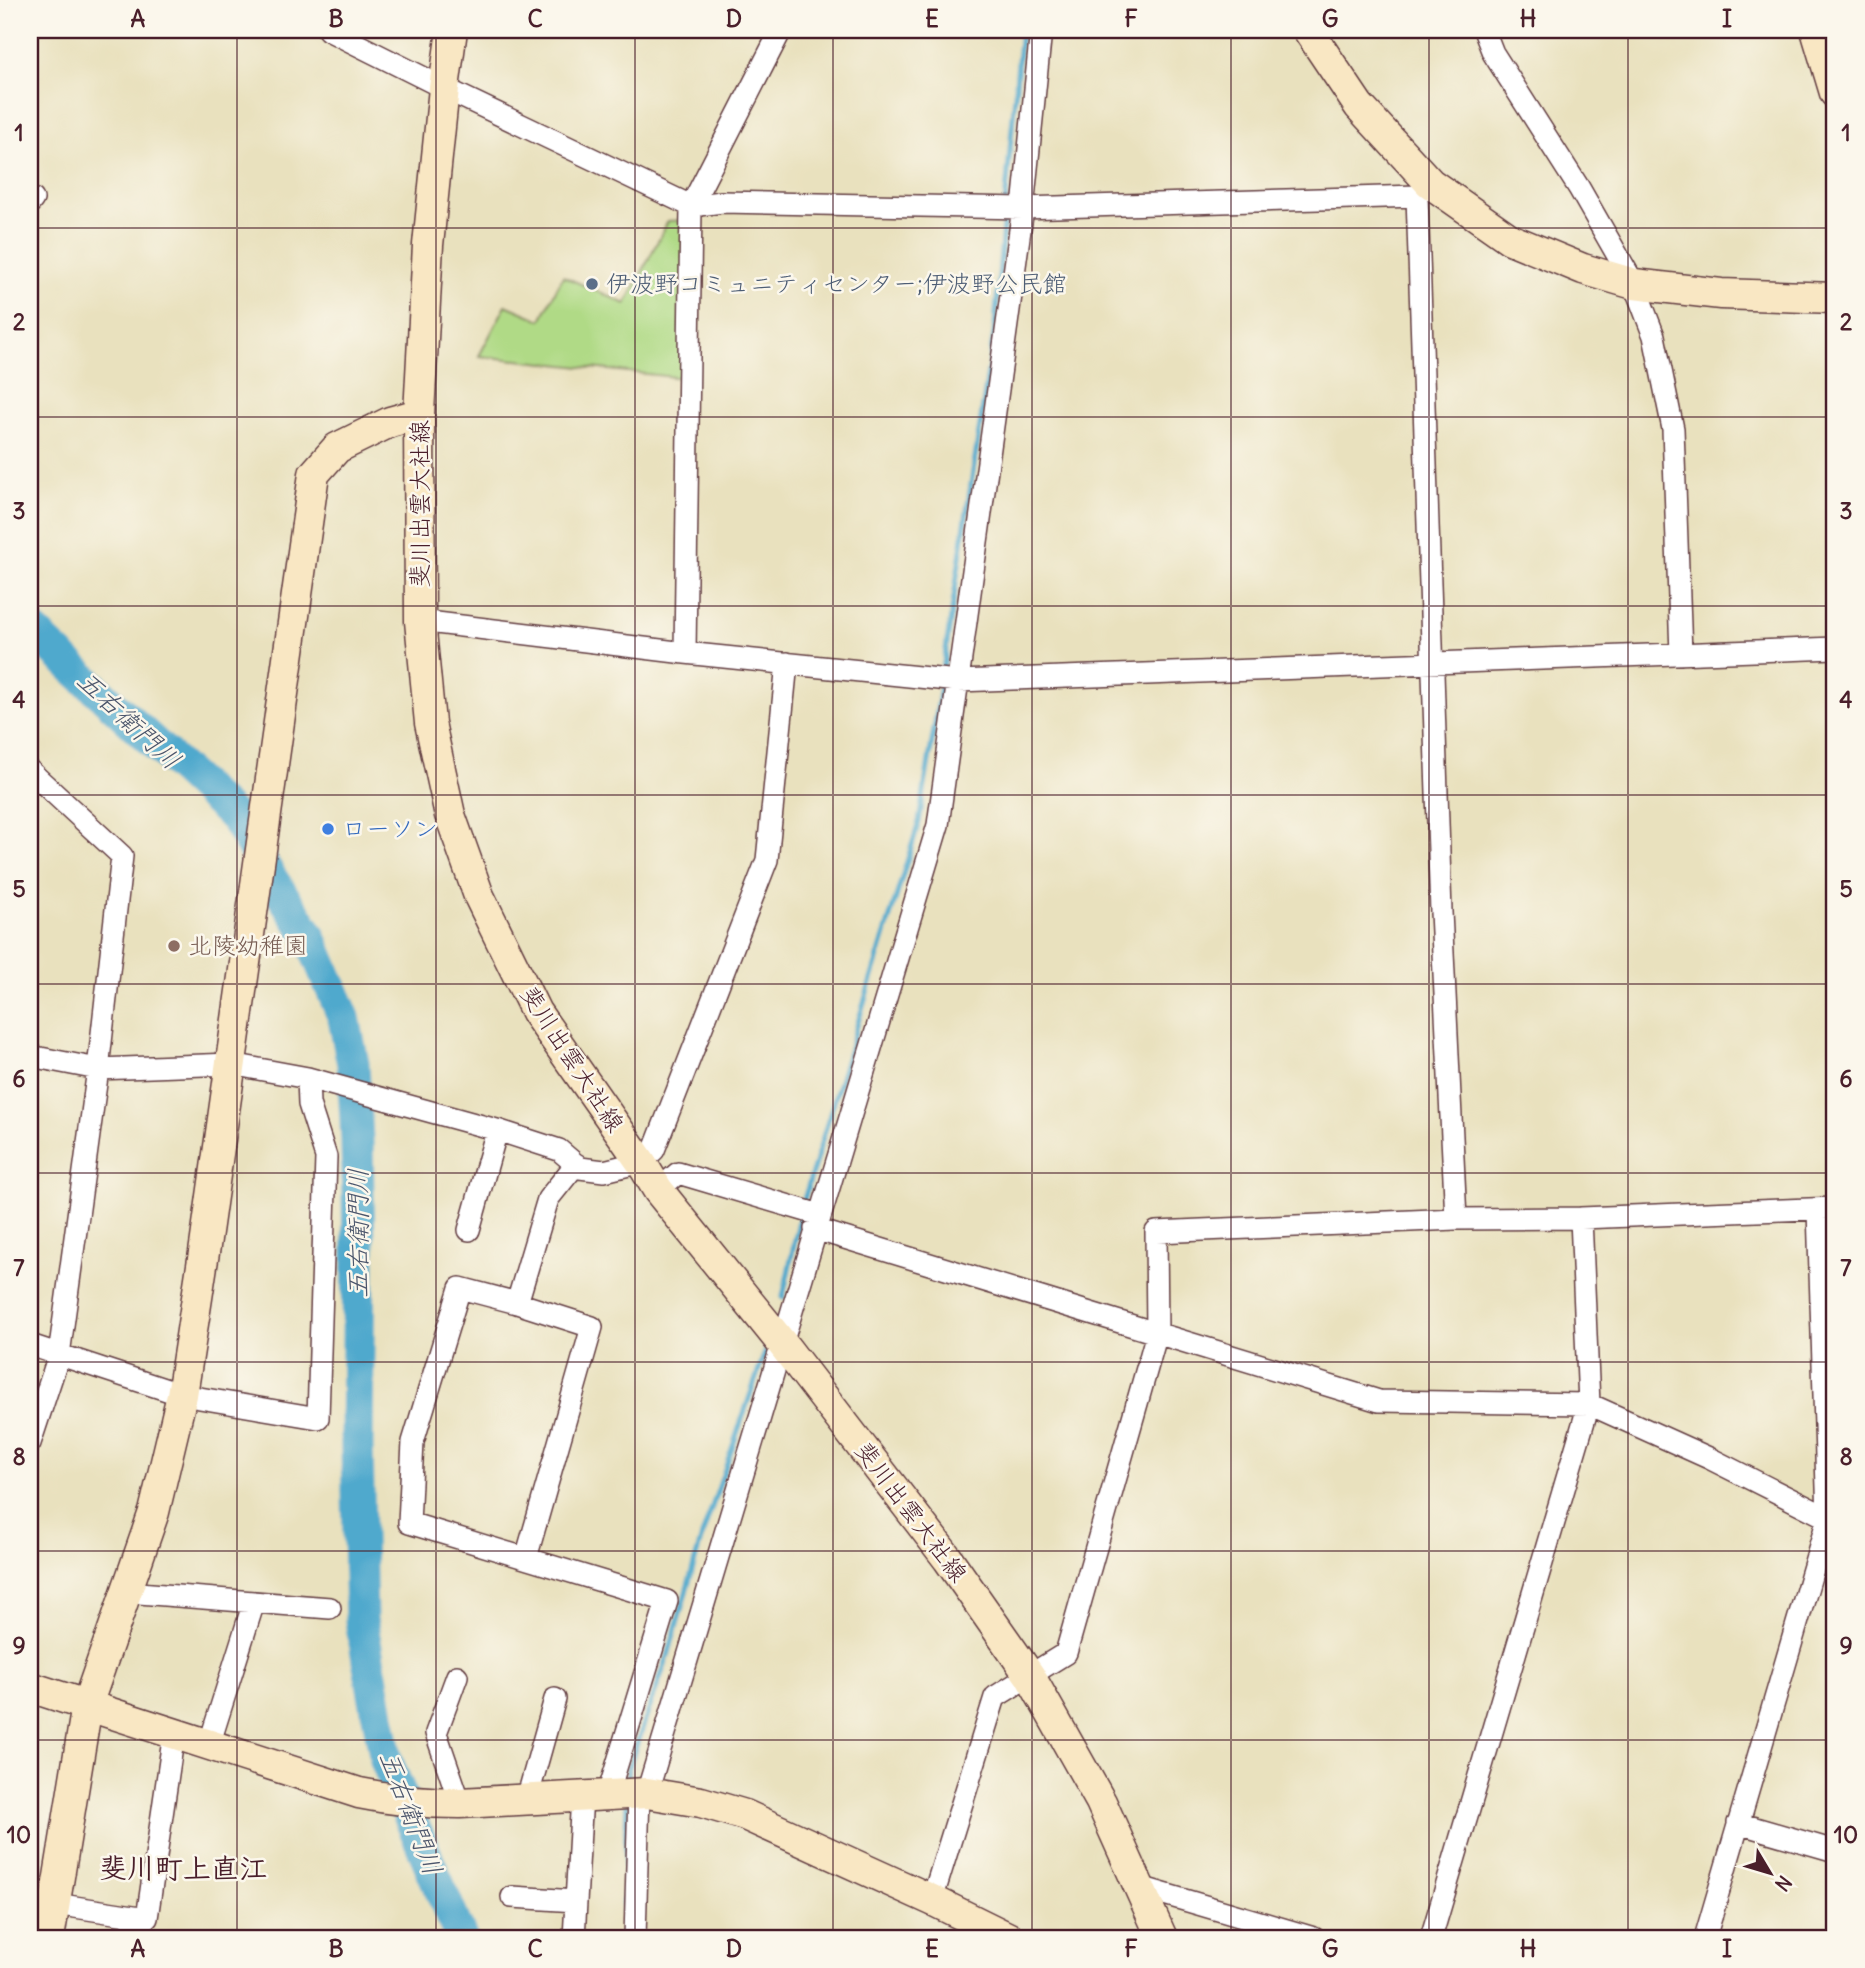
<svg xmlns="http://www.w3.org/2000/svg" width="1865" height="1968" viewBox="0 0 1865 1968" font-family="Delius,'Klee One',sans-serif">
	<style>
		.green { fill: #b0da86; stroke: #7d7c58; stroke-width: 2 }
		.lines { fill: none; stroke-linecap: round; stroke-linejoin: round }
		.stream { stroke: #50a9cd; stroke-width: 5 }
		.river { stroke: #50a9cd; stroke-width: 33 }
		.street-casing { stroke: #623c41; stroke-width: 24 }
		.secondary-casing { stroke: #623c41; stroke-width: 33 }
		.street { stroke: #fff; stroke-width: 21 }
		.secondary { stroke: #f9e7c3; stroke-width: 30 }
		.grid { fill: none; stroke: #4a1f2b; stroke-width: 2; stroke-opacity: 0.55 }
		.service-dot { fill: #5c6f8a; stroke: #fbf7ec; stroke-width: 2.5 }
		.shop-dot { fill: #3f7fe0; stroke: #fbf7ec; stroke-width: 2.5 }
		.education-dot { fill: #8d6e63; stroke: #fbf7ec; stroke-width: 2.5 }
		.labels { text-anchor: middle; stroke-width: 5; stroke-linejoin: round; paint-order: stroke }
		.service-label { font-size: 24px; fill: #4e5e75; stroke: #fbf7ec; text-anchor: start }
		.street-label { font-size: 24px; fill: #4a1f2b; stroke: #fbf7ec }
		.shop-label { font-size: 24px; fill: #366cbe; stroke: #fbf7ec; text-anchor: start }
		.education-label { font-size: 24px; fill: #785e54; stroke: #fbf7ec; text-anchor: start }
		.water-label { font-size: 26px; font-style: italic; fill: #4c566c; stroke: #fbf7ec }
		.quarter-label { font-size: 28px; font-weight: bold; fill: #4a1f2b; stroke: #fbf7ec }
		.neatline { fill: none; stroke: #4a1f2b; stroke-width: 2.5 }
		.grid-label { font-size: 23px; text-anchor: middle; font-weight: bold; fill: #4a1f2b }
	</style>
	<rect width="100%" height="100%" fill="#fbf7ec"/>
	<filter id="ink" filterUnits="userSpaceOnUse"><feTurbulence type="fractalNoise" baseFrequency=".0143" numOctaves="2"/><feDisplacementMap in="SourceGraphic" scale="14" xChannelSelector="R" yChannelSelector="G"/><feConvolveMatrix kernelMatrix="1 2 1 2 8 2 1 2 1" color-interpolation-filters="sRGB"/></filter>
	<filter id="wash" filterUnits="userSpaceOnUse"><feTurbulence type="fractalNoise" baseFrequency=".00686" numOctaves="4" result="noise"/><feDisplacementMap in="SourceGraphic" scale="28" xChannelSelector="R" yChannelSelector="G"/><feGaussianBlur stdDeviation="1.57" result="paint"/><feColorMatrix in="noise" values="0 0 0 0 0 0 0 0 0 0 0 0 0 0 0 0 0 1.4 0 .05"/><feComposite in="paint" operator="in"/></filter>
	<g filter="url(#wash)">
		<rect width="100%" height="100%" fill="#e9e1be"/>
		<path class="green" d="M688 220 683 378 479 356 506 305 541 320 563 276 626 304 668 221Z"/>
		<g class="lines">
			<path class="stream" d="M1005 204 1021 30
				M942 676 995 326 1004 214
				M802 1206 919 822 941 686
				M783 1297 800 1216
				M628 1786V1769L668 1656 702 1536 765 1352
				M623 1938 627 1802"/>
			<path class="river" d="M30 628 235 818 273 881 309 935 344 1018 353 1064 357 1140 359 1250 357 1447 361 1620 386 1760 461 1938"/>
		</g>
	</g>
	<g filter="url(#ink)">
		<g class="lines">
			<g class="street-casing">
				<path id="street" d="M328 30 444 88 691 206 722 202 1023 208 1417 196 1430 183
					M1484 30 1493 53 1579 188 1634 284 1654 336 1673 429 1681 654
					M1417 196 1441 912 1456 1219
					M30 198 33 199 30 203
					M420 621 685 653 958 681 1835 648
					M685 653 691 206 781 30
					M30 771 122 856 98 1069 59 1355 30 1443
					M30 1056 98 1069 231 1064 308 1078 497 1130 559 1150 580 1168 604 1171 641 1162 654 1150 767 860 787 663
					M576 1164 548 1199 517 1303 460 1288 413 1442 409 1523 667 1601 608 1794
					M658 1190 678 1173 820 1215
					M815 1229 1379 1401 1589 1404 1711 1459 1828 1518 1835 1519
					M469 1230 497 1130
					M517 1303 592 1327 526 1558
					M30 1345 182 1395 318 1418 326 1157 309 1104 308 1078
					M126 1592 330 1608
					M457 1676 436 1733 460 1803
					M209 1745 254 1602
					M647 1793 938 825 1023 208 1041 30
					M527 1799 555 1699
					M1738 1823 1835 1851
					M1140 1887 1314 1938
					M512 1897 576 1901
					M932 1900 995 1697 1066 1653 1157 1333 1156 1232 1456 1219 1581 1218 1835 1208
					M55 1904 147 1918 174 1733
					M574 1938 582 1795
					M635 1938 639 1793
					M1431 1938 1589 1404 1581 1218
					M1705 1938 1828 1518 1818 1210"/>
			</g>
			<g class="secondary-casing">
				<path id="secondary" d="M452 30 444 88 428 245 419 414 420 621 430 723 450 815 479 896 536 1012 641 1162 658 1190 781 1342 948 1559 1030 1676 1101 1802 1162 1938
					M1308 30 1359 106 1430 183 1510 239 1583 269 1634 284 1721 294 1835 298
					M1816 30 1835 93
					M30 1687 359 1793C392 1800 426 1803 460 1803L647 1793 701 1802 745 1815 932 1900 1009 1938
					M49 1938 87 1705 154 1512 182 1395 205 1246 314 474 337 448 390 422 419 414"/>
			</g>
			<use href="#street" class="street"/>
			<use href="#secondary" class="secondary"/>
		</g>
	</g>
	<path class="grid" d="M237 30V1938M436 30V1938M635 30V1938M833 30V1938M1032 30V1938M1231 30V1938M1429 30V1938M1628 30V1938M30 228H1835M30 417H1835M30 606H1835M30 795H1835M30 984H1835M30 1173H1835M30 1362H1835M30 1551H1835M30 1740H1835"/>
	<circle class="service-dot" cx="592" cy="284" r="7"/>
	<circle class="shop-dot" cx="328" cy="829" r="7"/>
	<circle class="education-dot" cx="174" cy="946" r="7"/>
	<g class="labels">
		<g class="service-label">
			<text x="606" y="292">伊波野コミュニティセンター;伊波野公民館</text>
		</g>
		<g class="street-label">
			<text transform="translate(420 504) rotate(-90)" y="8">斐川出雲大社線</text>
			<text transform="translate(572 1059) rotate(57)" y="8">斐川出雲大社線</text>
			<text transform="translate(911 1512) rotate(53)" y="8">斐川出雲大社線</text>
		</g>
		<g class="shop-label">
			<text x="342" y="837">ローソン</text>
		</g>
		<g class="education-label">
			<text x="188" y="954">北陵幼稚園</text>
		</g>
		<g class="water-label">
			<text transform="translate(129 720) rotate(43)" y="9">五右衛門川</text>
			<text transform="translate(358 1233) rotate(-90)" y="9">五右衛門川</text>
			<text transform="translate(411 1813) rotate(69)" y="9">五右衛門川</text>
		</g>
		<g class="quarter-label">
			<text x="183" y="1878">斐川町上直江</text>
		</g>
	</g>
	<rect width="1865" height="1968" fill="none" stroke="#fbf7ec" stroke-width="77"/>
	<g transform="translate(1770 1873) rotate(128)" stroke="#fbf7ec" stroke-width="5" paint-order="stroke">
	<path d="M0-5L12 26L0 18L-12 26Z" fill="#4a1f2b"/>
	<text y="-10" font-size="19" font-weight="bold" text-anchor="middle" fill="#4a1f2b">N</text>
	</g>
	<rect x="38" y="38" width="1788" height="1892" class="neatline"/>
	<g class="grid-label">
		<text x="138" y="27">A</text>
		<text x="336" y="27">B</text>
		<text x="535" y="27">C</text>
		<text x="734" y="27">D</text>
		<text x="932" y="27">E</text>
		<text x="1131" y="27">F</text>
		<text x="1330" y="27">G</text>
		<text x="1528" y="27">H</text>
		<text x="1727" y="27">I</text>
		<text x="19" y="141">1</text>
		<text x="1846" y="141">1</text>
		<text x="19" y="330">2</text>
		<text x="1846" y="330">2</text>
		<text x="19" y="519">3</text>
		<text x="1846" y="519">3</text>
		<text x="19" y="708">4</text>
		<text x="1846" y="708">4</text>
		<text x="19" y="897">5</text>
		<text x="1846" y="897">5</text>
		<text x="19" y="1087">6</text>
		<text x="1846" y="1087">6</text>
		<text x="19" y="1276">7</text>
		<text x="1846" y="1276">7</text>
		<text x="19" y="1465">8</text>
		<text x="1846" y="1465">8</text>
		<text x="19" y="1654">9</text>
		<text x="1846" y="1654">9</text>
		<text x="19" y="1843">10</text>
		<text x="1846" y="1843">10</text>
		<text x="138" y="1957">A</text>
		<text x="336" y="1957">B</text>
		<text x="535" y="1957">C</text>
		<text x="734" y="1957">D</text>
		<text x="932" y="1957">E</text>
		<text x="1131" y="1957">F</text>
		<text x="1330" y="1957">G</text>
		<text x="1528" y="1957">H</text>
		<text x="1727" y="1957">I</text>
	</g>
</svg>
